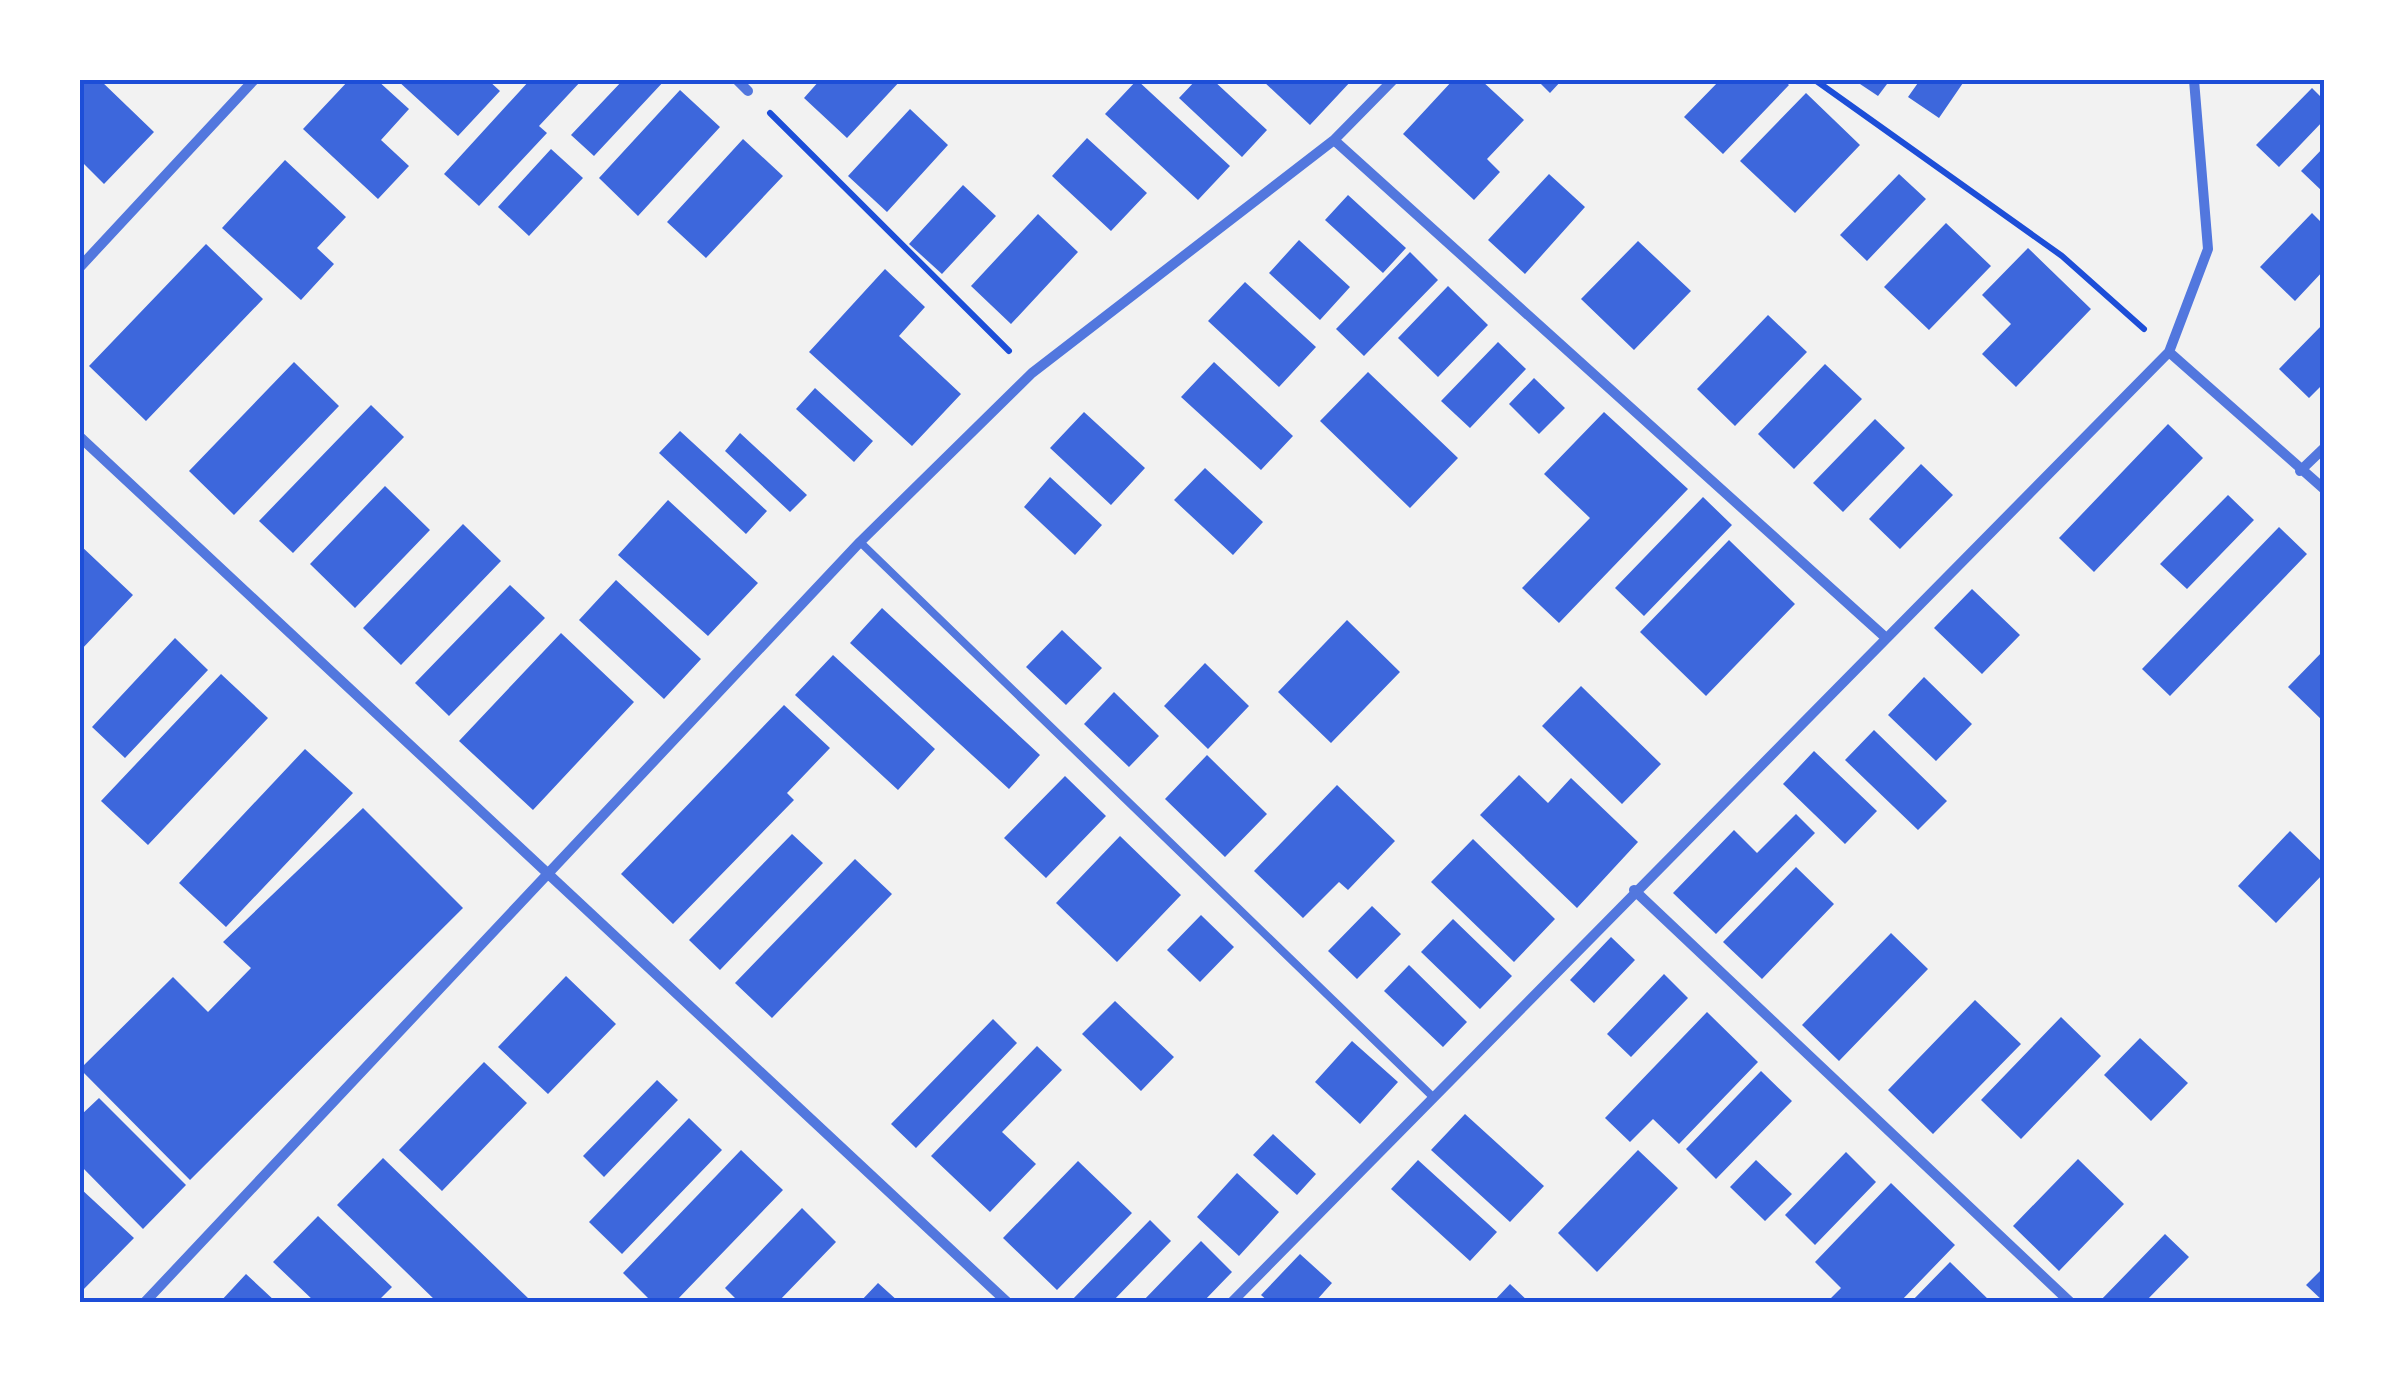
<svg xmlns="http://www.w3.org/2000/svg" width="2404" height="1382" viewBox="0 0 2404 1382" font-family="'PT Sans',sans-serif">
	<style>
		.building { fill: #3d67dc }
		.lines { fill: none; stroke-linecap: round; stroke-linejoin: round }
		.path { stroke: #1d4ed8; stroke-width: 6 }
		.service { stroke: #5277de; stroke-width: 8 }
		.minor { stroke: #5277de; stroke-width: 10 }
		.neatline { fill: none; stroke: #1d4ed8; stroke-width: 4 }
	</style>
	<rect width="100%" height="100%" fill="#f2f2f2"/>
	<path class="building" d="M80 80H100L154 132 104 184 80 160Z
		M349 80H377L409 109 381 140 409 166 378 199 303 129Z
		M397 80H488L500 91 458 136Z
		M530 80H582L539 126 547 133 479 206 444 174Z
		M623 80H665L594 156 571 135Z
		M820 80H901L847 138 804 98Z
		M1137 80 1230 166 1198 200 1105 114Z
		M1196 80H1213L1267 130 1242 157 1179 98Z
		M1262 80H1352L1310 125Z
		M1453 80H1481L1524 120 1487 159 1500 172 1474 200 1403 134Z
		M1537 80H1562L1550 93Z
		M1720 80H1784L1789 85 1723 154 1684 117Z
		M1854 80H1890L1878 96Z
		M1920 80H1965L1939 118 1908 97Z
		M2312 88 2324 100V120L2279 167 2256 145Z
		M680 90 720 127 638 216 599 178Z
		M1806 93 1860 145 1795 213 1740 161Z
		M910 109 948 145 887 212 848 176Z
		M1087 138 1147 193 1111 231 1052 176Z
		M743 139 783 176 706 258 667 222Z
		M2324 147V188L2322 191 2301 171Z
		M551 149 583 178 529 236 498 207Z
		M285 160 346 217 317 248 334 264 301 300 222 228Z
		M1549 174 1585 207 1525 274 1488 240Z
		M1899 174 1926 199 1867 261 1840 235Z
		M963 185 996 216 942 274 909 244Z
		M1348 195 1406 248 1383 273 1325 220Z
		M2312 213 2324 225V270L2295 301 2260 267Z
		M1038 214 1078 252 1011 324 971 286Z
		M1946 223 1991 266 1929 330 1884 287Z
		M1299 240 1350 287 1320 320 1269 273Z
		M1638 241 1691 291 1634 350 1581 299Z
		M206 244 263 299 146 421 89 366Z
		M2028 248 2091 309 2016 387 1982 354 2011 324 1982 295Z
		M1410 252 1438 280 1364 356 1336 329Z
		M885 269 925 307 899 336 961 394 912 446 809 352Z
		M1245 282 1316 347 1279 387 1208 321Z
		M1448 286 1488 325 1438 377 1398 338Z
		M1768 315 1807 352 1735 426 1697 389Z
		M2324 323V383L2309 398 2279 369Z
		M1498 342 1526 369 1470 428 1441 401Z
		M294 362 339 406 234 515 189 471Z
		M1214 362 1293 436 1261 470 1181 397Z
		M1825 364 1862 399 1794 469 1758 434Z
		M1368 372 1458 458 1410 508 1320 421Z
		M1534 378 1565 408 1539 434 1509 404Z
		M815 388 873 441 854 462 796 409Z
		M371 405 404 437 293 553 259 521Z
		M1084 412 1145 468 1111 505 1050 448Z
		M1604 412 1688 489 1559 623 1522 588 1590 518 1544 474Z
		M1875 419 1905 448 1843 512 1813 483Z
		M2168 424 2203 458 2094 572 2059 538Z
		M680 431 767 511 746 534 659 453Z
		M740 433 807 495 790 512 725 451Z
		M1921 464 1953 495 1900 549 1869 519Z
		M1205 468 1263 522 1233 555 1174 500Z
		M1050 477 1102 525 1075 555 1024 507Z
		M385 486 430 530 355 608 310 564Z
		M2228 495 2254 520 2187 589 2160 564Z
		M1703 497 1732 525 1644 616 1615 588Z
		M668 500 758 583 708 636 618 555Z
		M463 524 501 561 401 665 363 628Z
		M2279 527 2307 554 2170 696 2142 669Z
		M1729 540 1795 604 1706 696 1640 632Z
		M80 545 133 595 80 651Z
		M616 580 701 659 664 699 579 620Z
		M510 585 545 618 449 716 415 683Z
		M1972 589 2020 635 1982 674 1934 628Z
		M882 608 1040 755 1009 789 850 643Z
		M1347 620 1400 672 1331 743 1278 692Z
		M1062 630 1102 668 1066 705 1026 667Z
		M561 633 634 702 533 810 459 741Z
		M175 638 208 670 125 758 92 727Z
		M2324 650V722L2288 687Z
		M833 655 935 749 898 790 795 695Z
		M1205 663 1249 706 1208 749 1164 706Z
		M221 674 268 718 148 845 101 801Z
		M1924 677 1972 724 1936 761 1888 715Z
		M1581 686 1661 764 1622 804 1542 726Z
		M1114 692 1159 736 1129 767 1084 724Z
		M784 705 830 748 787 793 794 800 673 924 621 874Z
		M1874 730 1947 801 1918 830 1845 760Z
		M305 749 353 793 226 927 179 883Z
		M1814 751 1877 811 1845 844 1783 784Z
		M1207 755 1267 814 1225 857 1165 799Z
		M1519 775 1548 803 1571 778 1638 842 1577 908 1480 815Z
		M1065 776 1106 816 1046 878 1004 838Z
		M1337 785 1395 841 1348 890 1339 882 1303 918 1254 871Z
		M363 808 463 908 190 1180 80 1069 173 977 208 1012 251 968 223 942Z
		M1796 814 1815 833 1716 934 1673 893 1734 830 1757 853Z
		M2290 831 2324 864V873L2276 923 2238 886Z
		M792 834 823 863 720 970 689 940Z
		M1120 836 1181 895 1117 962 1056 903Z
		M1473 839 1555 919 1514 962 1431 882Z
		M855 859 892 894 772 1018 735 983Z
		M1796 867 1834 904 1762 979 1723 942Z
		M1372 906 1401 934 1357 979 1328 951Z
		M1201 915 1234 947 1200 982 1167 950Z
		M1453 919 1512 976 1480 1009 1421 952Z
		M1891 933 1928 969 1839 1061 1802 1025Z
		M1611 937 1635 960 1594 1003 1570 980Z
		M1409 965 1467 1022 1443 1047 1384 991Z
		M1664 974 1688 998 1631 1057 1607 1034Z
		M566 976 616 1024 548 1094 498 1047Z
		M1975 1000 2021 1044 1933 1134 1888 1090Z
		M1115 1001 1174 1057 1141 1091 1082 1034Z
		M1707 1012 1758 1062 1679 1144 1653 1119 1630 1142 1605 1118Z
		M2061 1017 2101 1056 2021 1139 1981 1100Z
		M993 1019 1017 1043 916 1148 891 1124Z
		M2140 1038 2188 1083 2151 1121 2104 1075Z
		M1352 1041 1398 1082 1360 1124 1315 1082Z
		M1037 1046 1062 1070 1002 1132 1036 1164 990 1212 931 1156Z
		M484 1062 527 1103 442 1191 399 1150Z
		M1761 1071 1792 1101 1716 1179 1686 1149Z
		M657 1080 678 1100 604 1177 583 1156Z
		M99 1098 186 1185 143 1229 80 1165V1116Z
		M1465 1114 1544 1186 1510 1222 1431 1150Z
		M689 1118 722 1150 622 1254 589 1222Z
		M1273 1134 1316 1174 1297 1195 1253 1155Z
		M741 1150 783 1190 675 1302H652L623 1273Z
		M1638 1150 1678 1188 1597 1272 1558 1233Z
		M1846 1152 1876 1182 1815 1245 1785 1215Z
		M383 1158 529 1299 527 1302H437L337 1205Z
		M2078 1159 2124 1204 2059 1271 2013 1226Z
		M1418 1160 1497 1232 1470 1261 1391 1189Z
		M1756 1160 1792 1194 1765 1221 1730 1187Z
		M1078 1161 1132 1213 1057 1290 1003 1238Z
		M1237 1173 1279 1212 1239 1256 1197 1217Z
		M1891 1183 1955 1245 1900 1302H1827L1841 1288 1815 1262Z
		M80 1188 134 1238 80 1293Z
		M802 1208 836 1242 778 1302H739L725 1288Z
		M318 1216 392 1287 377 1302H315L273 1262Z
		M1150 1220 1171 1241 1112 1302H1070Z
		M2165 1234 2189 1257 2145 1302H2099Z
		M1201 1241 1232 1272 1203 1302H1142Z
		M1300 1254 1332 1283 1315 1302H1269L1261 1295Z
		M1950 1262 1991 1302H1911Z
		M2324 1267V1302L2306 1285Z
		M246 1274 276 1302H220Z
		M878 1283 899 1302H860Z
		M1510 1284 1529 1302H1493Z"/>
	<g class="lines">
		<path class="path" d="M1815 80 2062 256 2144 329
			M770 113 1009 351"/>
		<path class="service" d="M860 542 1432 1096"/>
		<path class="minor" d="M737 80 748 91
			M1334 140 1885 637
			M80 267 254 80
			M2169 352 2324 489
			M80 437 1007 1302
			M2300 471 2324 448
			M1634 890 2070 1302
			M145 1302 860 542 1032 373 1334 140 1393 80
			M1232 1302 2169 352 2208 249 2194 80"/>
	</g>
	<rect width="2404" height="1382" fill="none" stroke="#ffffff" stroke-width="165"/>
	<rect x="82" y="82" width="2240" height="1218" class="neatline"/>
</svg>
